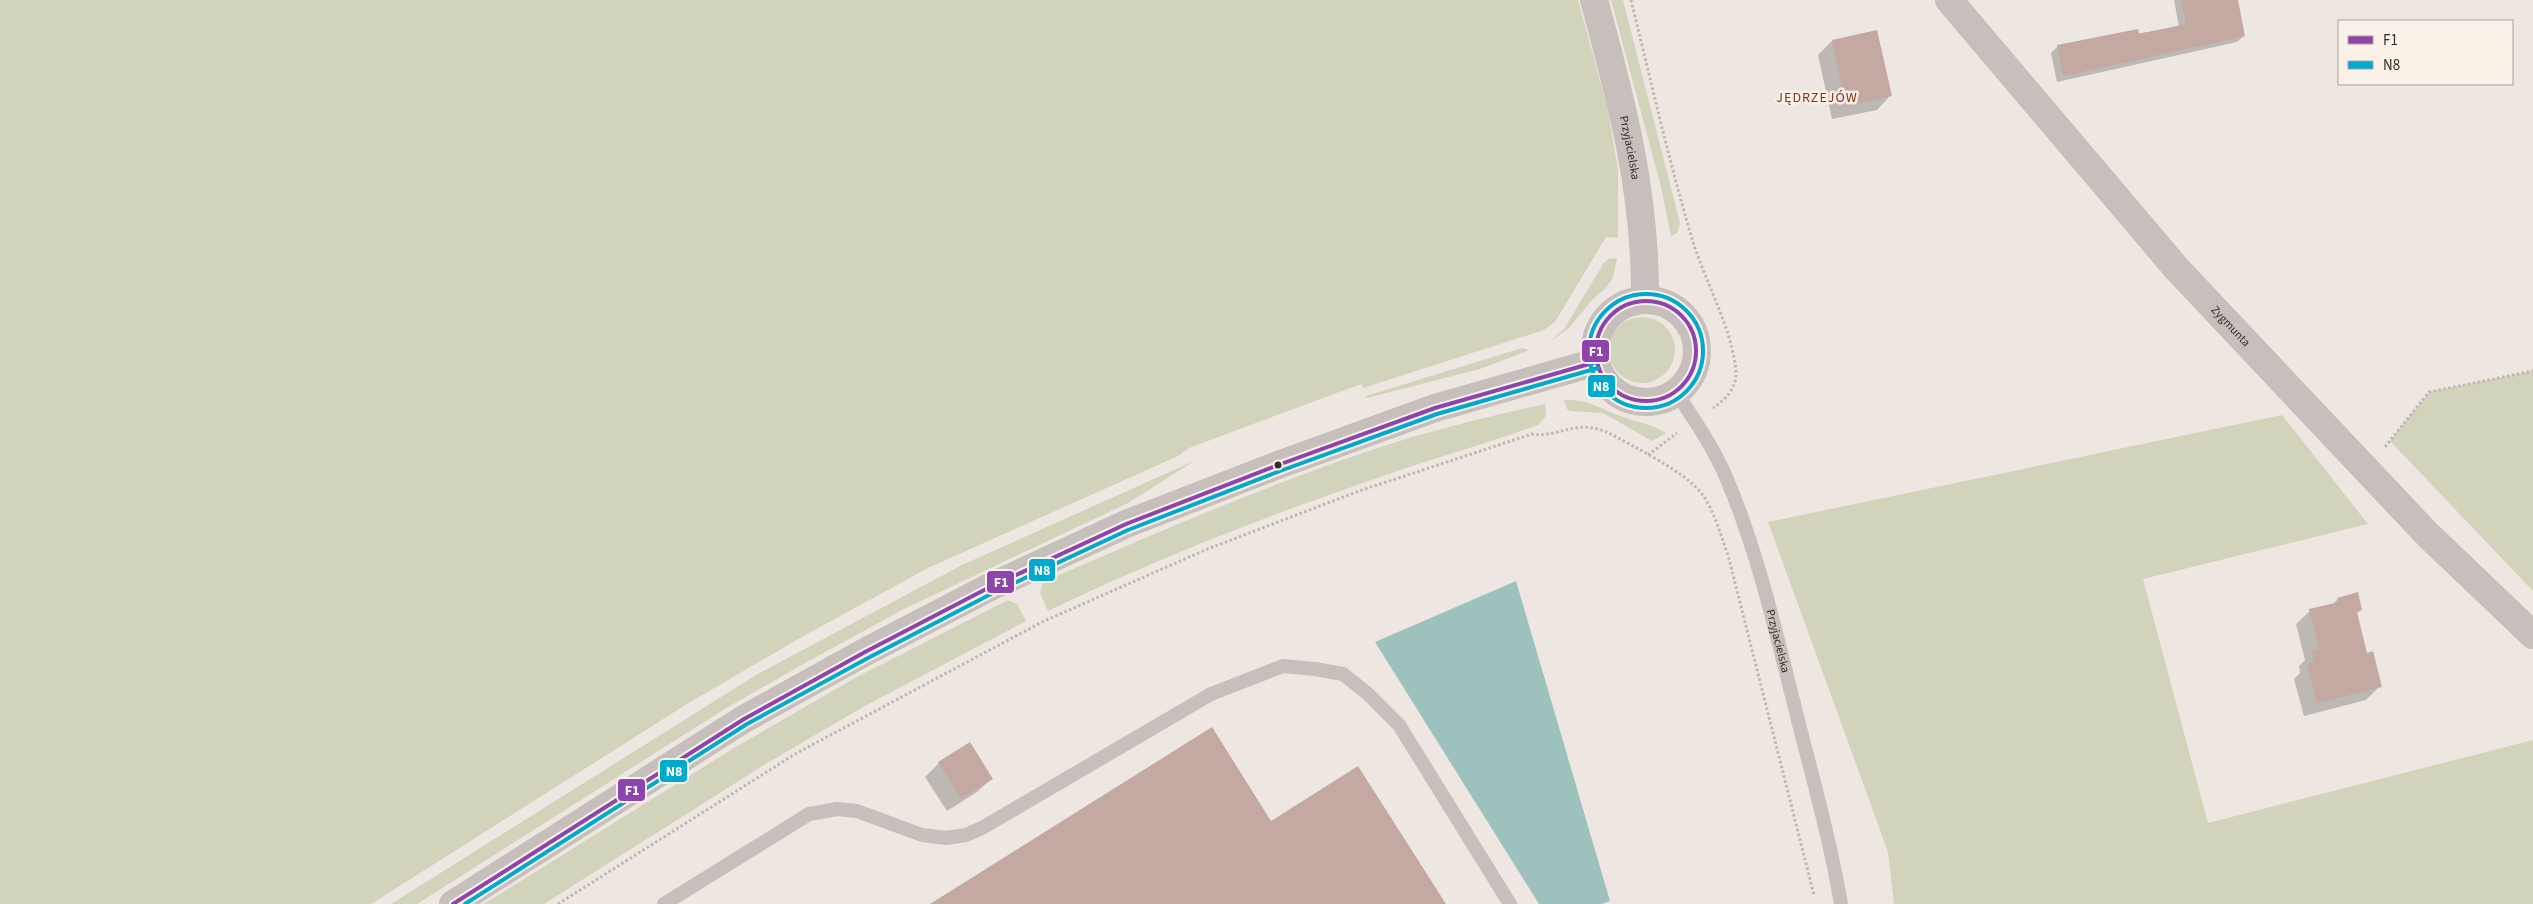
<svg xmlns="http://www.w3.org/2000/svg" width="2533" height="904" viewBox="0 0 2533 904" font-family="'Source Sans 3',sans-serif">
	<style>
		.green { fill: #d1d3ba }
		.water { fill: #9dc2bd }
		.shadow { fill: #0003 }
		.building { fill: #c3a9a2 }
		.lines { fill: none; stroke-linecap: round; stroke-linejoin: round }
		.path { stroke: #c0b7b3; stroke-width: 3; stroke-dasharray: 2.5 2.5; stroke-linecap: butt }
		.lane { stroke: #c7bfbb; stroke-width: 14 }
		.street { stroke: #c7bfbb; stroke-width: 28 }
		.bus-1-casing { stroke: #faf1e9; stroke-width: 8 }
		.bus-2-casing { stroke: #faf1e9; stroke-width: 8 }
		.bus-1 { stroke: #8e44ad; stroke-width: 4 }
		.bus-2 { stroke: #00a9ce; stroke-width: 4 }
		.bus-dot { fill: #382c28; stroke: #faf1e9; stroke-width: 2 }
		.labels { text-anchor: middle; stroke-width: 5; stroke-linejoin: round; paint-order: stroke }
		.street-label { font-size: 12px; fill: #382c28; stroke: #faf1e9 }
		.neighbourhood-label { font-size: 14px; letter-spacing: 1px; fill: #8b2c1e; stroke: #faf1e9 }
		.line-badge { stroke: #faf1e9; stroke-width: 2 }
		.badge-label { font-size: 14px; text-anchor: middle; font-weight: bold; fill: #fff }
	</style>
	<rect width="100%" height="100%" fill="#eee7e1"/>
	<path class="green" d="M0 0H1578L1607 106 1618 169V238L1606 237 1555 322 1544 330 1363 388 1361 384 1189 448 1178 456 928 568 800 638 687 704 371 904H0Z
		M1611 0H1623L1680 223 1677 233 1671 236 1661 187Z
		M1617 258 1613 278 1605 289 1593 299 1569 328 1548 343 1564 329 1603 264 1608 259Z
		M1609 350a33 33 0 1 1 66 0a33 33 0 1 1-66 0Z
		M1522 348 1530 350 1480 369 1367 398 1366 396Z
		M2533 371V591L2390 441 2429 392Z
		M1564 400C1590 399 1600 409 1623 417 1640 423 1650 423 1666 433L1652 441 1603 413 1570 411 1567 409Z
		M1545 404 1546 416 1538 425C1487 444 1434 458 1383 476 1269 515 1156 559 1048 611L1040 593 1043 582C1163 530 1284 477 1409 438 1454 425 1499 414 1545 404Z
		M2282 415 2368 524 2143 579 2208 823 2533 740V904H1894L1888 852 1768 522Z
		M1194 461 1128 503 902 610 807 662 723 710 417 904H391L756 675 962 565Z
		M1008 600 1017 604 1026 621 863 707 764 765 544 904H484L734 748 855 678Z"/>
	<path class="water" d="M1516 581 1610 901 1602 904H1539L1375 642Z"/>
	<path class="shadow" d="M2174 0H2237L2244 36 2237 42 2057 82 2051 53 2058 46 2179 27Z
		M1876 32 1890 96 1877 110 1832 119 1818 55 1832 41Z
		M2338 599 2361 610 2356 614 2366 654 2380 686 2366 700 2304 716 2294 679 2300 673 2299 666 2305 660 2296 624 2310 611 2332 605Z
		M969 744 991 779 977 792 947 811 925 777 939 763Z"/>
	<path class="building" d="M2181 0H2238L2245 36 2063 76 2057 45 2138 29 2139 34 2186 24Z
		M1877 30 1892 96 1846 106 1832 40Z
		M2358 592 2362 610 2357 612 2367 653 2373 651 2382 687 2317 703 2307 664 2314 662 2312 651 2319 649 2309 609 2339 602 2337 598Z
		M1212 727 1271 821 1358 766 1446 904H930Z
		M970 742 993 779 961 799 938 762Z"/>
	<g class="lines">
		<path class="path" d="M1631 0C1651 81 1669 162 1693 242 1706 283 1732 329 1736 371 1737 388 1726 399 1713 408
			M2385 447 2429 392 2533 371
			M1648 455 1677 433
			M558 904 795 754 1042 622 1205 550 1359 491 1532 434C1561 438 1574 418 1609 433 1634 447 1686 472 1702 494 1715 512 1720 534 1728 555L1814 895"/>
		<g class="lane">
			<path id="s1" d="M1676 392C1694 419 1713 447 1726 477 1758 552 1776 633 1796 712 1812 776 1830 839 1841 904"/>
			<path d="M664 904 809 814 837 809 857 811 922 835 946 838 966 835 982 828 1211 694 1283 666 1315 669 1343 674 1368 694 1399 725 1510 904"/>
		</g>
		<g class="street">
			<path id="s2" d="M1594 0C1622 102 1646 193 1645 300"/>
			<path id="s3" d="M1949 0 2177 269 2427 534 2533 635"/>
			<circle cx="1646" cy="351" r="51"/>
			<path d="M453 904 744 719 865 652 988 588 1126 524 1278 465 1435 408 1596 362"/>
		</g>
		<g class="bus-1-casing">
			<path id="bus-1" d="M1596 351a50 50 0 1 1 100 0a50 50 0 1 1-100 0Z
				M453 904 744 719 865 652 988 588 1126 524 1278 465 1435 408 1596 362"/>
		</g>
		<g class="bus-2-casing">
			<path id="bus-2" d="M1589 351a57 57 0 1 1 114 0a57 57 0 1 1-114 0Z
				M465 904 747 724 868 658 991 594 1128 530 1280 471 1437 414 1598 368"/>
		</g>
		<use href="#bus-1" class="bus-1"/>
		<use href="#bus-2" class="bus-2"/>
	</g>
	<circle class="bus-dot" cx="1278" cy="465" r="4.5"/>
	<g class="labels">
		<g class="street-label">
			<text dy="4" stroke="none"><textPath href="#s2" startOffset="152">Przyjacielska</textPath></text>
			<text dy="4" stroke="none"><textPath href="#s3" startOffset="431">Zygmunta</textPath></text>
			<text dy="4" stroke="none"><textPath href="#s1" startOffset="271">Przyjacielska</textPath></text>
		</g>
		<g class="neighbourhood-label">
			<text x="1817" y="102">JĘDRZEJÓW</text>
		</g>
	</g>
	<g class="line-badge">
		<rect x="1581" y="339" width="29" height="24" rx="5" fill="#8e44ad"/>
		<rect x="1587" y="374" width="29" height="24" rx="5" fill="#00a9ce"/>
		<rect x="1028" y="558" width="28" height="24" rx="5" fill="#00a9ce"/>
		<rect x="986" y="570" width="29" height="24" rx="5" fill="#8e44ad"/>
		<rect x="659" y="759" width="29" height="24" rx="5" fill="#00a9ce"/>
		<rect x="617" y="778" width="29" height="24" rx="5" fill="#8e44ad"/>
	</g>
	<g class="badge-label">
		<text x="1596" y="356">F1</text>
		<text x="1601" y="391">N8</text>
		<text x="1042" y="575">N8</text>
		<text x="1001" y="587">F1</text>
		<text x="674" y="776">N8</text>
		<text x="632" y="795">F1</text>
	</g>
	<rect x="2338" y="20" width="175" height="65" fill="#faf1e9" stroke="#aca29c"/>
	<rect x="2348" y="36" width="25" height="8" fill="#8e44ad" stroke="#aca29c"/>
	<text x="2383" y="45" font-size="15" fill="#382c28">F1</text>
	<rect x="2348" y="61" width="25" height="8" fill="#00a9ce" stroke="#aca29c"/>
	<text x="2383" y="70" font-size="15" fill="#382c28">N8</text>
</svg>
